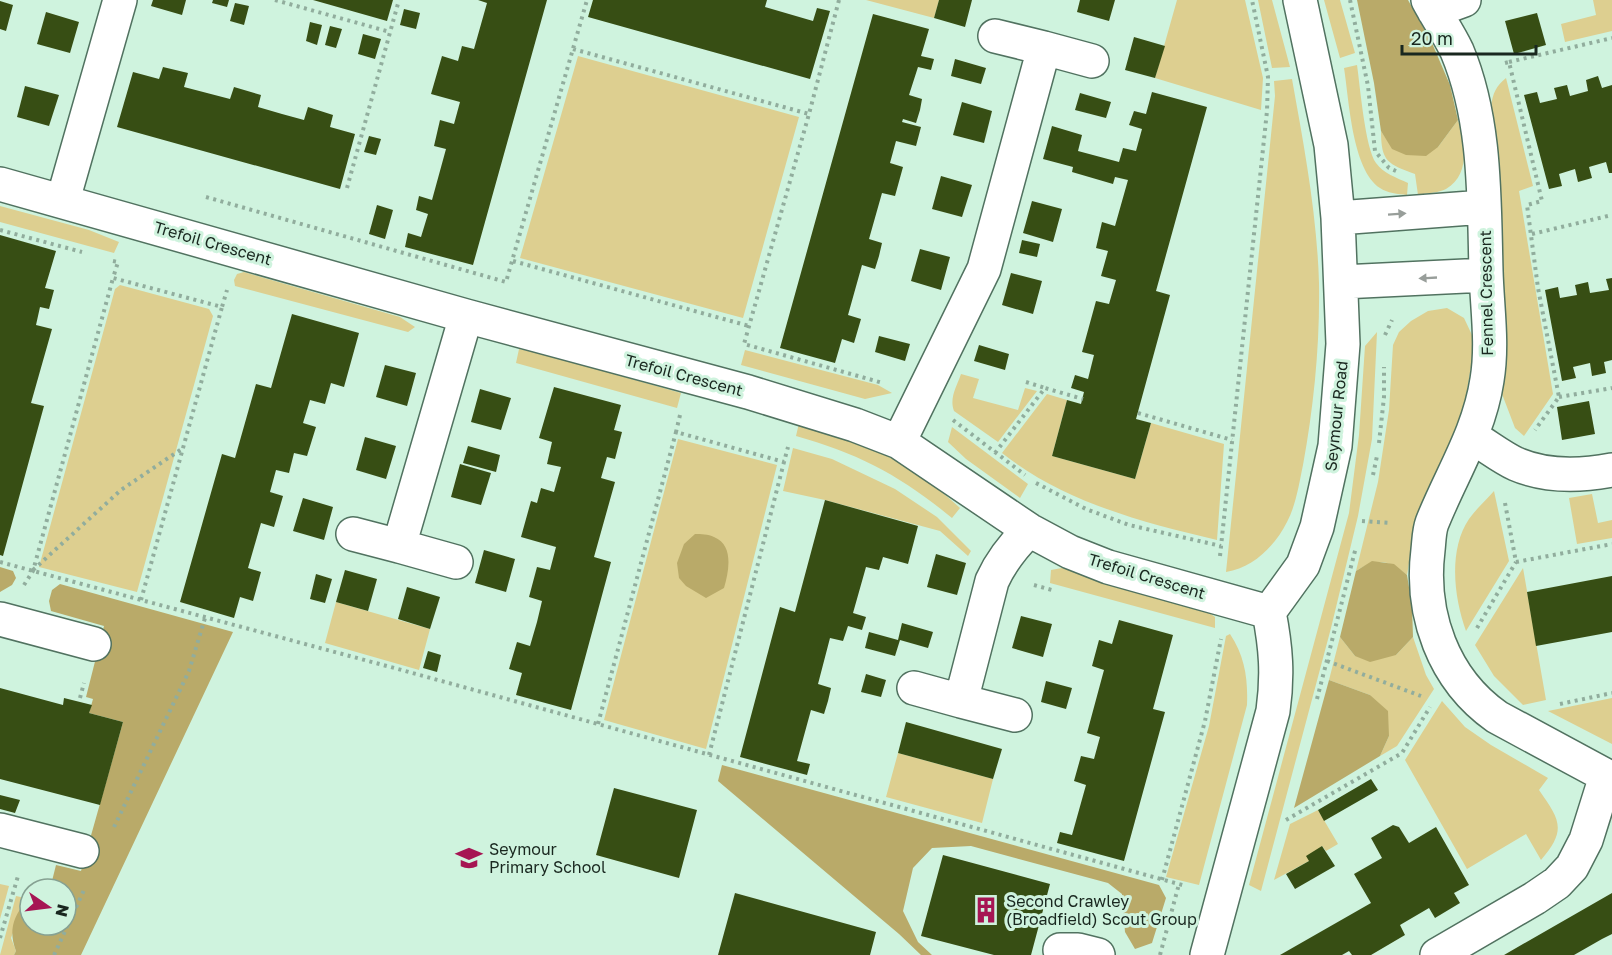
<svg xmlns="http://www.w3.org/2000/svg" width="1612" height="955" viewBox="0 0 1612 955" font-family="'Golos Text',sans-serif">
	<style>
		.green { fill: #ddcf90 }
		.forest { fill: #b9aa69 }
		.building { fill: #374e14 }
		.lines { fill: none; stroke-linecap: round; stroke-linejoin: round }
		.minor-casing { stroke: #517260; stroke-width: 36 }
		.path { stroke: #91ad9d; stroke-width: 4; stroke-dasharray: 3 4.5; stroke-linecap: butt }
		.minor { stroke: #fff; stroke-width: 33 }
		.oneway { fill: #989e9a }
		.labels { text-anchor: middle; stroke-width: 6; stroke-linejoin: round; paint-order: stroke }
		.street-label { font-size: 16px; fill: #19271f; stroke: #cff3de }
		.poi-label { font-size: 16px; fill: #19271f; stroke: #cff3de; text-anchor: start }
	</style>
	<rect width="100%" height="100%" fill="#cff3de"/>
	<path class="green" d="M866 0H939L934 18Z
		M1177 0H1245L1263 78 1261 110 1155 78Z
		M1258 0H1272L1290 67 1272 68Z
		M1324 0H1340L1355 53 1340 58Z
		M1593 0H1612V31L1565 42 1561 24 1596 15Z
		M578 56 799 117 743 318 520 258Z
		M1357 65C1360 85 1365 148 1376 163 1383 173 1397 178 1408 183L1407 195C1398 194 1387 193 1380 188 1352 170 1349 99 1344 68Z
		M1506 78 1533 186 1519 191 1553 394 1524 436 1515 428 1502 394 1504 322 1491 106C1493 93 1496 86 1506 78Z
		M1292 79C1304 146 1317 214 1319 283 1320 344 1314 405 1303 465 1299 484 1296 505 1287 522 1275 546 1253 568 1226 572L1275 96 1274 81Z
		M1458 120C1465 142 1471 174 1446 189 1439 193 1426 193 1418 195L1415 174C1388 164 1381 162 1381 131L1393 149 1438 147Z
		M0 206 89 230 119 242 114 253 0 222Z
		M244 272 400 317 415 327 408 332 235 286 234 280 237 274Z
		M120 285 209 309 213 316 137 592 39 567 115 289Z
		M1447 308 1464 318 1472 335V361L1466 396 1458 426 1426 492 1417 516 1407 575C1387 559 1377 558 1356 571L1378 482 1389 410 1393 345 1399 332 1411 321 1428 311Z
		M1377 332 1372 439 1358 516 1331 628 1261 891 1249 885 1349 513 1359 435 1365 346Z
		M519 349 547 355 681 393 677 408 516 363Z
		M745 350 878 385 892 393 865 399 741 365Z
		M961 374 979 379 973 398 1018 410 1025 388 1037 391 998 442 954 411C949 398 957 386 961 374Z
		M1047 394 1067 400 1052 456 1135 479 1151 423 1224 444 1217 540C1141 522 1064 502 1002 453Z
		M799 423C865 442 908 460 960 508L952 518C901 476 860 454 796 436Z
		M952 427 1028 484 1020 498 966 459 948 442Z
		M678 439 777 465 706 749 604 720Z
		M793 448 832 459 895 489 937 517 971 551 968 556 940 531 825 500 783 491Z
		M1494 491 1509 561 1466 631C1454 598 1448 550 1469 519 1476 509 1486 500 1494 491Z
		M1592 494 1598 523 1612 520V538L1577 544 1569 498Z
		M1062 568 1208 612 1215 617V628L1050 583 1051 570Z
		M1523 568 1546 700 1523 705 1494 676 1475 645Z
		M336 602 430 629 419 670 325 643Z
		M1230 634C1245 657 1248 678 1247 705L1199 885 1166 877 1209 726 1226 636Z
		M1340 637 1355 656 1396 655 1413 637 1426 675 1434 689 1397 746 1380 756 1389 736 1370 695 1329 680Z
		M1612 698V744L1548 711Z
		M1442 701 1465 727 1491 745 1548 778 1539 790C1560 820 1567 830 1541 860L1526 834 1467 869 1405 760Z
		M898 753 993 779 982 823 886 797Z
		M1318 810 1338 844 1326 851 1322 846 1309 861 1274 880 1290 824Z
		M0 884 9 886 0 919Z
		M16 896 30 899V902L24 903 11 938 16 951 14 955H0Z"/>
	<path class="forest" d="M1357 0H1408L1432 43 1450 85 1458 120 1438 147 1426 156 1406 155 1392 149 1381 131 1374 83Z
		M695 534C701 534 708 534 714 537 734 545 729 571 724 588L706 598 686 586 679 578 677 563 684 544Z
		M1372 561 1394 564 1407 575 1412 606 1413 637 1396 655 1370 662 1355 656 1340 637 1356 571Z
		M0 567 13 571 16 578 12 585 0 592Z
		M60 584 233 632 81 955H14L16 951C9 933 12 918 25 903L30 902V925H66V889H50L56 865 81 871 123 722 89 713 93 699 86 697 104 626 51 611 49 601 52 590Z
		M1329 680 1370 695 1388 711 1389 736 1380 756 1294 808Z
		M722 765 1159 885 1166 898 1152 943 1135 949 1125 932 1122 894 1108 883 971 846 932 848 913 868 903 911 918 942 932 955H921L899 934 718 781Z"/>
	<path class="building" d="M153 0H186L182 15 151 6Z
		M213 0H229L227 7 212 3Z
		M313 0H393L387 21Z
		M478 0H547L473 265 405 247 408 233 421 237 428 214 416 210 419 196 432 200 446 149 434 146 440 120 454 124 460 102 431 94 442 56 458 61 462 46 474 49 487 3Z
		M593 0H767L765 7 813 21 817 8 830 11 810 79 588 17Z
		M939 0H972L965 27 934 18Z
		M1080 0H1115L1109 21 1077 12Z
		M0 1 13 5 6 31 0 29Z
		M235 3 249 6 244 25 230 21Z
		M404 9 420 13 416 29 400 25Z
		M46 12 79 22 70 53 37 44Z
		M1537 13 1546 45 1514 54 1505 21Z
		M873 14 929 29 921 56 934 59 931 70 918 67 909 95 922 99 920 110 916 123 903 119 902 122 921 127 916 146 896 141 890 163 903 167 895 196 882 193 869 239 882 243 879 256 875 269 862 265 848 315 861 319 854 343 842 339 835 363 780 348Z
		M310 22 322 25 317 45 306 41Z
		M330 26 342 29 336 48 325 45Z
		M363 34 381 39 375 59 358 54Z
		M1134 37 1165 46 1155 78 1125 70Z
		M955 59 986 68 981 84 951 76Z
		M163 67 188 73 184 87 230 99 234 87 261 95 258 107 282 114 304 120 308 107 333 115 330 127 355 134 340 189 117 127 133 72 159 79Z
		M1598 76 1602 88 1612 85V173H1609L1606 162 1589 167 1592 178 1578 182 1575 169 1559 174 1562 186 1549 189 1524 95 1537 92 1540 103 1557 99 1554 88 1567 85 1570 96 1588 91 1586 80Z
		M25 86 59 95 49 126 17 117Z
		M1152 92 1207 107 1156 291 1170 295 1136 419 1151 423 1135 479 1052 456 1067 400 1081 404 1084 392 1071 388 1075 375 1088 379 1094 355 1082 352 1096 301 1109 304 1116 280 1101 276 1108 251 1096 248 1102 222 1115 226 1128 180 1115 177 1113 184 1072 172 1073 167 1043 159 1052 126 1082 135 1078 151 1119 162 1123 148 1136 151 1142 129 1129 125 1134 111 1146 114Z
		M1080 93 1111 102 1106 118 1075 110Z
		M962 102 992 111 984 143 953 135Z
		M369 136 381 139 376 155 364 152Z
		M941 176 972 185 962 217 932 209Z
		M1032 201 1062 209 1053 242 1023 233Z
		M377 205 393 210 385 239 369 234Z
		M0 235 56 251 45 288 54 290 49 309 40 307 36 325 52 329 31 403 44 406 3 556 0 555Z
		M1022 240 1040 244 1037 257 1019 253Z
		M920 249 950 257 941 290 911 281Z
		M1011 273 1042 281 1033 314 1002 305Z
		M1612 278V360L1604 362 1606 373 1592 376 1590 363 1573 367 1576 378 1562 381 1545 290 1558 287 1560 298 1577 295 1575 285 1588 282 1590 293 1609 290 1606 279Z
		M292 314 359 333 344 387 331 383 325 404 310 400 303 423 316 427 307 456 294 453 289 473 276 470 270 492 283 496 274 527 261 523 248 568 261 572 253 601 240 597 234 618 180 602 222 454 235 458 256 384 271 388Z
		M879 336 910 344 905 361 875 352Z
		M979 345 1009 354 1005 370 974 361Z
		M385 365 416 373 407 406 376 397Z
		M554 387 621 405 614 430 622 432 615 459 607 457 601 478 615 482 594 557 611 562 571 710 516 695 522 673 509 669 517 642 530 646 537 622 542 601 529 597 537 567 550 570 556 547 521 537 531 501 537 503 541 488 554 492 561 467 547 464 552 442 539 438Z
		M480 389 511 398 501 430 471 422Z
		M1589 401 1595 434 1562 440 1557 407Z
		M365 437 396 446 386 479 356 470Z
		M468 446 500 455 496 472 463 463Z
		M460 464 491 473 481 505 451 497Z
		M303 498 333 507 324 540 293 531Z
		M825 500 918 526 908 564 883 557 879 570 866 567 853 613 866 617 862 630 848 626 843 641 830 638 818 684 831 688 828 701 824 714 811 710 797 761 810 764 807 775 740 757 780 607 795 612Z
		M484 550 515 559 506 592 475 583Z
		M936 554 966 563 957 595 927 587Z
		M345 570 377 579 368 611 336 602Z
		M316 574 332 579 325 603 310 599Z
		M1612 576V632L1536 646 1527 592Z
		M407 587 440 597 430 629 398 619Z
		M1021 616 1052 624 1043 657 1012 648Z
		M1119 620 1173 635 1153 709 1165 712 1124 861 1057 843 1060 832 1072 835 1086 785 1074 781 1081 756 1094 759 1100 737 1087 733 1104 670 1092 666 1099 640 1112 644Z
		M902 623 933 632 928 648 900 640 895 656 865 648 869 632 898 640Z
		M428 651 441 655 437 672 423 668Z
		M866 674 886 680 881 697 861 692Z
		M1046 681 1072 688 1066 709 1041 702Z
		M0 688 63 705 64 698 92 705 89 713 123 722 100 805 0 779Z
		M906 722 1002 749 993 779 898 753Z
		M1371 779 1378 790 1324 821 1318 810Z
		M614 788 697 810 679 878 596 855Z
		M0 795 20 800 15 813 0 809Z
		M1393 825 1399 827 1409 843 1436 827 1469 885 1454 893 1460 903 1435 918 1429 908 1400 925 1405 935 1371 955H1352L1349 951 1342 955H1280L1371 903 1354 874 1382 858 1371 838Z
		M1322 846 1335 866 1295 889 1286 874 1309 861 1306 856Z
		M943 855 1050 884 1031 955H994L921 936Z
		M735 893 876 932 870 955H718Z
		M1612 893V934L1602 939 1574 955H1504Z"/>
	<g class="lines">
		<g class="minor-casing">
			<path id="minor" d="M1428 0C1437 17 1449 34 1457 51 1486 120 1484 198 1486 271 1487 307 1493 344 1487 380 1479 433 1451 475 1432 523 1429 531 1429 541 1428 550 1420 614 1443 679 1497 717L1612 779
				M1434 11 1464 0
				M995 36 1044 48
				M0 184 466 316 748 392 855 425 899 442 1029 530 1070 552 1108 567 1269 612
				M63 200 120 0
				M1338 218 1484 207
				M1342 282 1486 275
				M1472 437C1486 445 1501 457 1516 464 1546 477 1580 476 1612 470
				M899 442 984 269 1044 48 1092 61
				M353 534 399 546
				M456 562 399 546 466 316
				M0 619 94 644
				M914 688 961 701
				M1015 715 961 701 992 581C1001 561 1013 546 1029 530
				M0 830 82 851
				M1060 950H1078L1098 955
				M1207 955 1273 711C1278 675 1276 648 1269 612L1303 565 1317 527 1335 446 1343 344 1338 218 1331 145 1300 0
				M1437 955 1535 898 1557 883 1572 867 1586 840 1606 776"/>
		</g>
		<path class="path" d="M275 0 390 32
			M839 0 809 114 744 344 883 383
			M1350 0 1368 86 1375 151 1389 168 1396 171
			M573 49 809 114
			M1509 62 1612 38
			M1505 63 1509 62 1542 201 1527 205 1538 288 1559 397 1535 430
			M347 188 399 0
			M206 197 506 282 587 0
			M0 230 82 252
			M1532 234 1612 215
			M113 261 118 262 113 278 222 307 227 290
			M513 261 749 326
			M1385 335 1392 320
			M1026 382 1045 388
			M1559 397 1612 388
			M1138 413 1232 440
			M680 415 676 432 784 462 788 447
			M953 420 1025 475
			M1379 443 1384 397V367
			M995 453 1045 388 1083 399
			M1373 475 1377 456
			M1036 483 1086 509 1129 525 1221 546
			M1505 503 1516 562 1612 544
			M1362 521 1391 523
			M1220 556 1267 111 1268 77 1252 0
			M0 562 398 669 1186 886
			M33 570 121 490 183 448
			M24 585 33 571 113 278
			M1034 585 1052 590
			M141 600 222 307
			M1477 628 1516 562
			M1327 661 1421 696
			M80 698 84 683
			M1317 699 1356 547
			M1560 704 1612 693
			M598 724 676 432
			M709 755 784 462
			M1286 820 1402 753 1430 707
			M114 827 189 671 205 618
			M1162 880 1205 721 1221 639
			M0 938 18 876
			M54 955 84 890
			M1160 955 1179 884"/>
		<use href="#minor" class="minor"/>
	</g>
	<defs><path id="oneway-solid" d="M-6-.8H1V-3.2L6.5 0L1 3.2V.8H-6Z" transform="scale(1.5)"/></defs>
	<g class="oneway">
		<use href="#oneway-solid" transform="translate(1397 214) rotate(-4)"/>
		<use href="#oneway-solid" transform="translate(1428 278) rotate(177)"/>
	</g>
	<defs>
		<g id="school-bare" transform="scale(2.07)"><path d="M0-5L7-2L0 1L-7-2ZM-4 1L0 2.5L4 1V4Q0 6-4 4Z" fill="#a61553" stroke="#cff3de" stroke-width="2.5" paint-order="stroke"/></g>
		<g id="building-bare" transform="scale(2.07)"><path d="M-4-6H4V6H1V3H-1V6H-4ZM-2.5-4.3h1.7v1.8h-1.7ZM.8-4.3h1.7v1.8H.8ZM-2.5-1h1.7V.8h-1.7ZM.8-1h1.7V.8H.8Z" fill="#a61553" stroke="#cff3de" stroke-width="2.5" paint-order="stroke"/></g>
	</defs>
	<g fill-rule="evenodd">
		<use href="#school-bare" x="469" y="858"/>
		<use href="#building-bare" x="986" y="910"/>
	</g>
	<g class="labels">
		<g class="street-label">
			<text transform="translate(213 243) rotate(16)" y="6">Trefoil Crescent</text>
			<text transform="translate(1486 293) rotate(-91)" y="6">Fennel Crescent</text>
			<text transform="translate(684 375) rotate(15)" y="6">Trefoil Crescent</text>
			<text transform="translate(1336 416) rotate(-84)" y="6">Seymour Road</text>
			<text transform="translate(1147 576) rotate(17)" y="6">Trefoil Crescent</text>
		</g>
		<g class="poi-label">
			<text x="489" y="855">Seymour<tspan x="489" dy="18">Primary School</tspan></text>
			<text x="1006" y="907">Second Crawley<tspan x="1006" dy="18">(Broadfield) Scout Group</tspan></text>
		</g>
	</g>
	<g transform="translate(48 907) rotate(104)"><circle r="28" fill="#cff3de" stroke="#86a192" stroke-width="1.5"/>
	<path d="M0-4.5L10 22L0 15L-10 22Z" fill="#a61553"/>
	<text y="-9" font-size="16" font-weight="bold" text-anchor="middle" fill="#19271f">N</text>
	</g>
	<path d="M1402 45v9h134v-9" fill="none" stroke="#19271f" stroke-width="3"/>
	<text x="1411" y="45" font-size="18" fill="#19271f" stroke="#cff3de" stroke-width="4.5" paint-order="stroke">20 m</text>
</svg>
